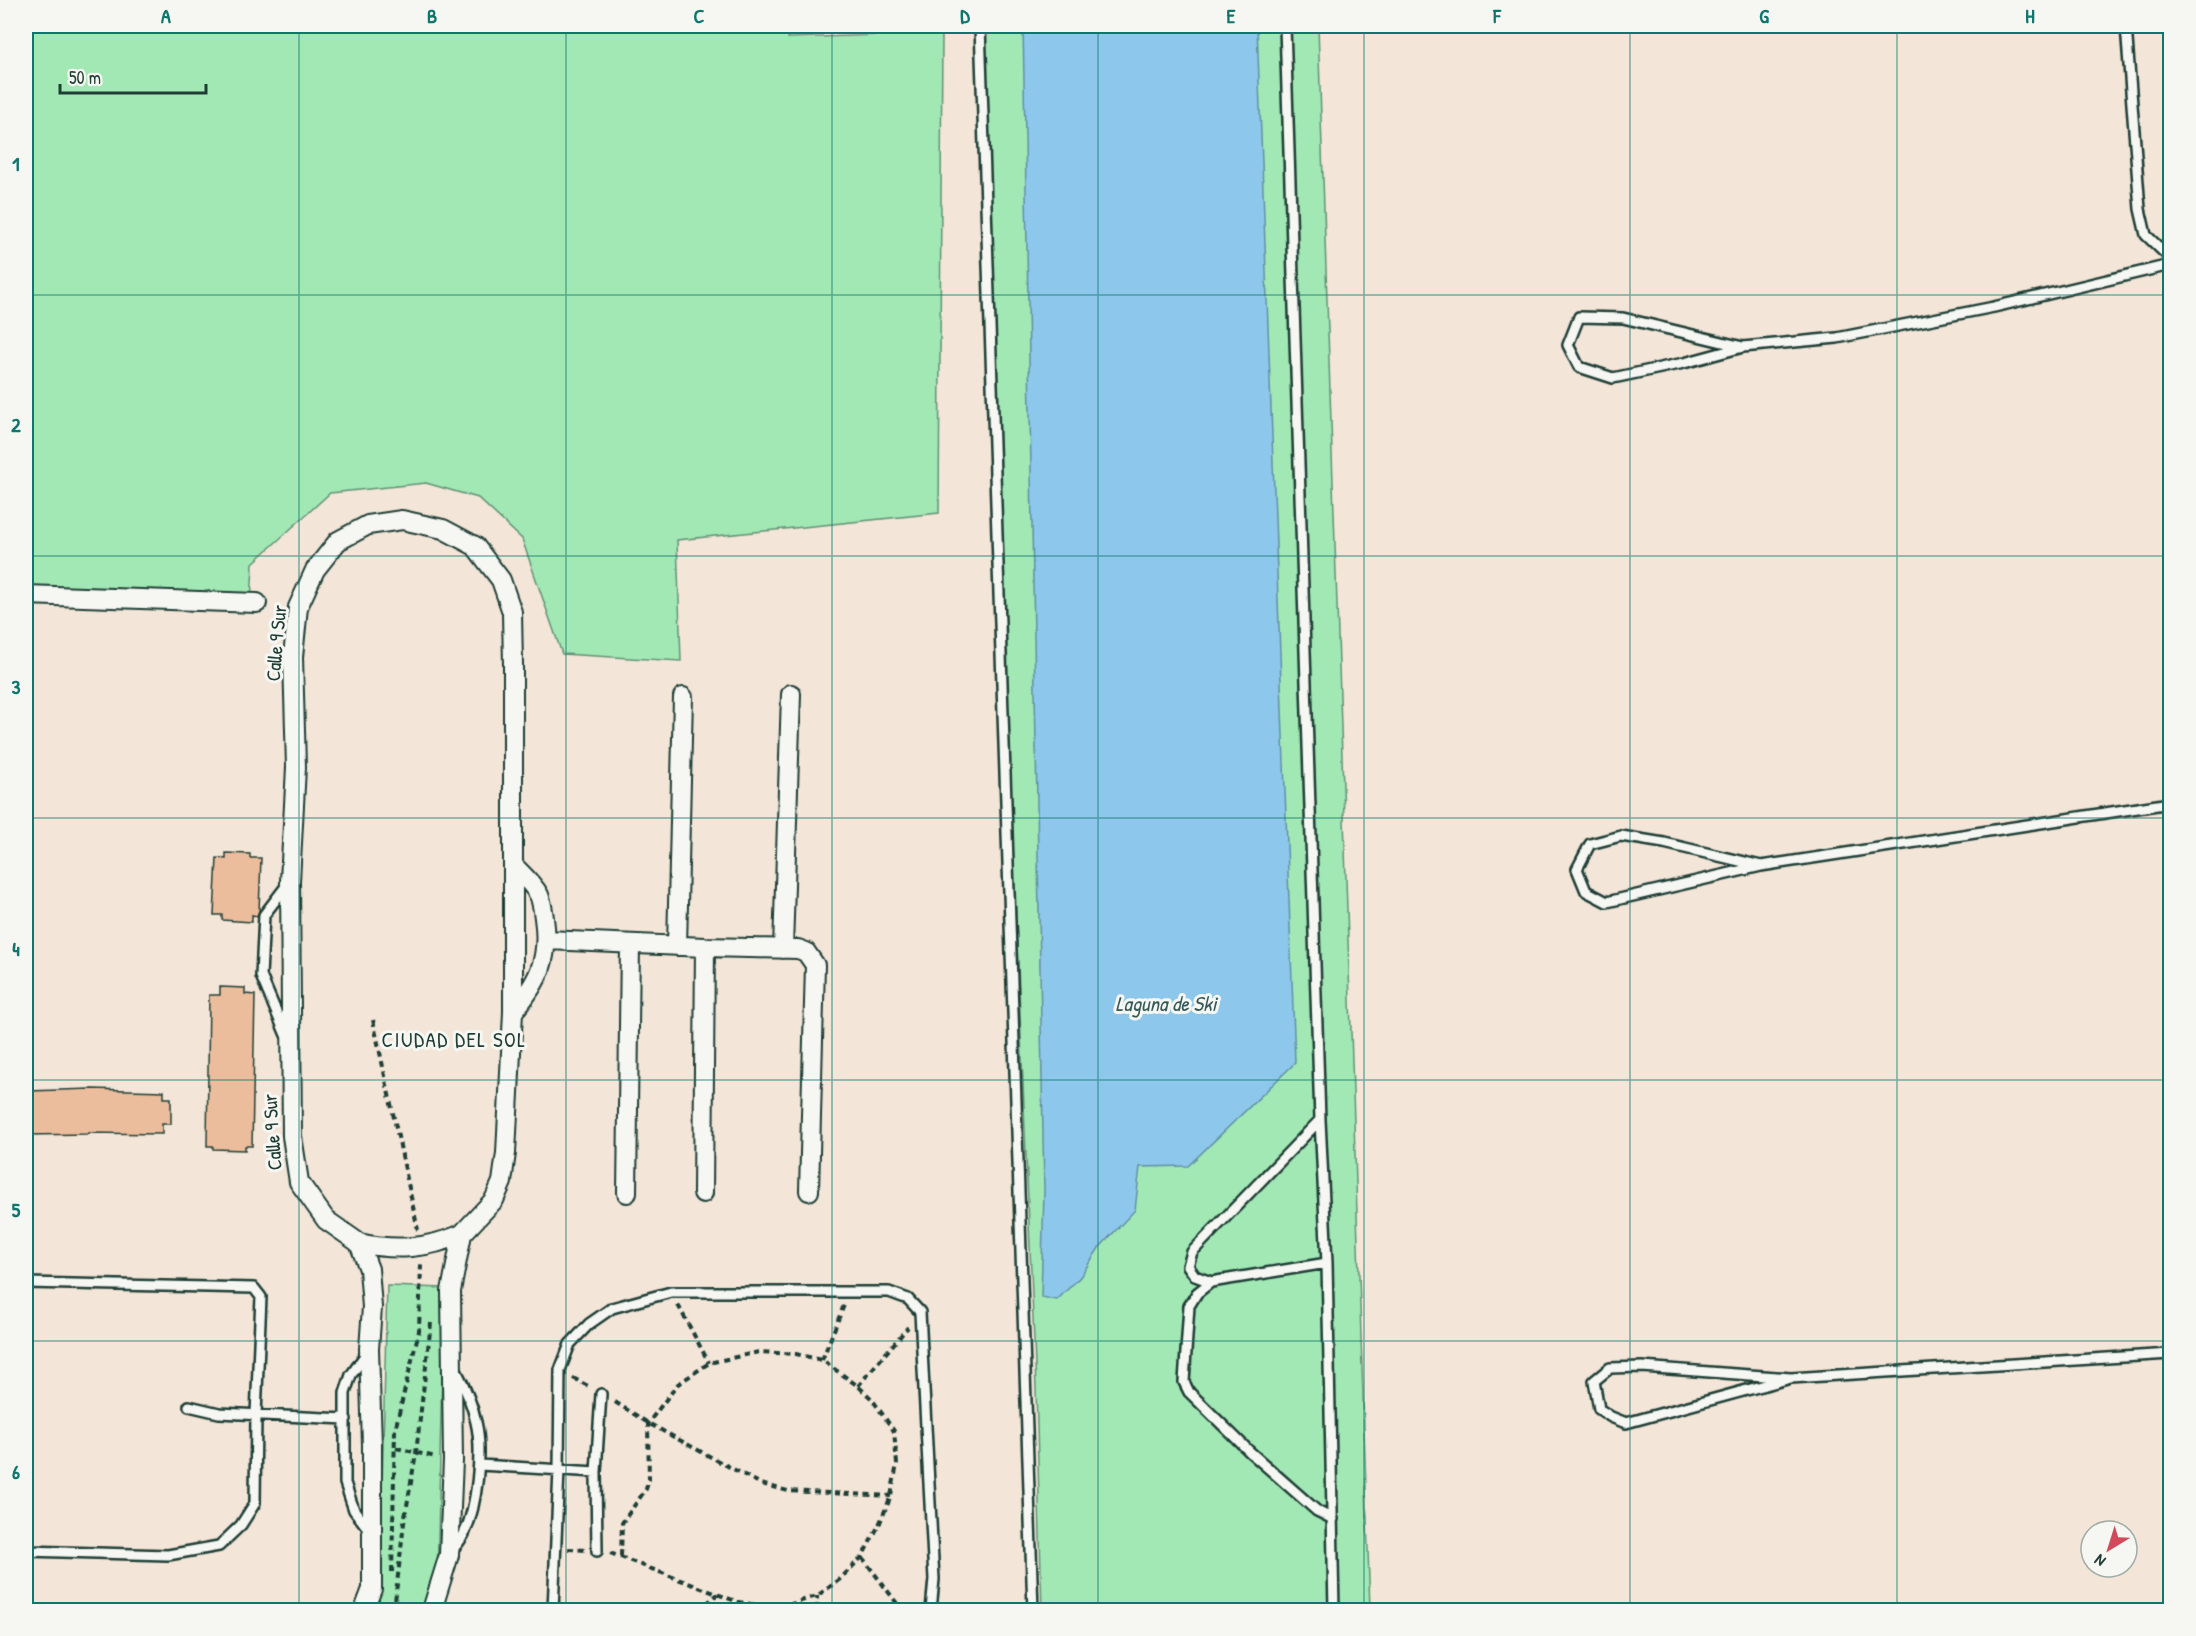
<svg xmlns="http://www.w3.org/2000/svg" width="2196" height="1636" viewBox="0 0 2196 1636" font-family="'Patrick Hand',sans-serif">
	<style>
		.green { fill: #a2e8b5; stroke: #609274; stroke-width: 1.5 }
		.water { fill: #8dc7ec; stroke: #6190a2; stroke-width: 1.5 }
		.building { fill: #ecbd9c; stroke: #1f3d34; stroke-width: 1.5 }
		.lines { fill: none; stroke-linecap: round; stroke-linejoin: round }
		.lane-casing { stroke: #1f3d34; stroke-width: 14 }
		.street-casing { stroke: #1f3d34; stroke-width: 22 }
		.path { stroke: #1f3d34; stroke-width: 4; stroke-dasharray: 6 4.5; stroke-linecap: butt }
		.lane { stroke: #f6f6f2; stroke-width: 9 }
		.street { stroke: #f6f6f2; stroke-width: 18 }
		.grid { fill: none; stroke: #0f766e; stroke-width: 1.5; stroke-opacity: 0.55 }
		.labels { text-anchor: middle; stroke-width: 6; stroke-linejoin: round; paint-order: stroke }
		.street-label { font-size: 20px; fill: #1f3d34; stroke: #f6f6f2 }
		.water-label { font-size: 21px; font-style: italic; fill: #355959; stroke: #f6f6f2 }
		.neighbourhood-label { font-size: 21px; letter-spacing: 1.5px; fill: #1f3d34; stroke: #f6f6f2 }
		.neatline { fill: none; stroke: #0f766e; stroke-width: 2 }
		.grid-label { font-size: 20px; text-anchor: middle; font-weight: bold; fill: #0f766e }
	</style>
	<rect width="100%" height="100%" fill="#f3e5d8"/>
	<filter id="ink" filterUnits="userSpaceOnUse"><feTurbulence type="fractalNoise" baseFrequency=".0167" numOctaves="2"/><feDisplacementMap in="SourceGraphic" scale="12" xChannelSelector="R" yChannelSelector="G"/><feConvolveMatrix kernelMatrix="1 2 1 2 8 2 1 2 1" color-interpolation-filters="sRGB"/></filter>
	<g filter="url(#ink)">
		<path class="green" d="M26 26H786L788 38 942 33 939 513 677 540 681 661 562 654 522 539 478 498 426 483 330 493 253 563 251 603 26 586Z
			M978 26H1318L1370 1610H1042L1036 1388Z
			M387 1286 444 1288 437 1581 427 1610H387L379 1608Z"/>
		<path class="water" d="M1023 26H1257L1295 1063 1188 1166 1140 1167 1135 1210 1099 1248 1080 1277 1057 1300 1041 1297 1044 1191Z"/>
		<path class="building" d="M226 853 250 854V858H261L259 911 257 916 252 915V922L222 920V915H214L217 858 226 859Z
			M220 987 245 988V994L255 995 252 1146H245V1150L213 1149V1146H207L209 995H220Z
			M92 1089 164 1091V1098H171V1124H162V1134L88 1133V1134L27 1135 26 1098H28V1091Z"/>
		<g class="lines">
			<g class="lane-casing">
				<path id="lane" d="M980 26 1033 1610
					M1285 26 1320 1120 1327 1263 1334 1610
					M2126 26 2140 209 2146 235 2170 258
					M1743 347 1623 318 1579 317 1568 345 1579 367 1613 378 1684 363 1743 347 1837 338 1994 307 2170 265
					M1761 866 1664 843 1621 836 1590 844 1577 869 1586 891 1607 902 1761 866 2170 803
					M286 1035 261 976 264 915 287 885
					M1327 1263 1211 1282 1197 1293 1189 1306 1184 1382 1189 1392 1250 1452 1317 1511 1333 1519
					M1211 1282 1195 1276 1188 1266 1192 1252 1320 1120
					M26 1283 254 1288 261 1297 256 1415 255 1503 241 1525 219 1546 168 1555 26 1551
					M368 1351 351 1375 345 1393V1483L354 1510 370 1531
					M1791 1378 1626 1423 1611 1417 1599 1409 1594 1381 1610 1368 1642 1367 1791 1378 2170 1354
					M189 1406 219 1413 346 1419
					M480 1465 596 1472
					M452 1550C456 1546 460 1541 463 1536 477 1509 483 1451 476 1422 472 1403 465 1387 456 1370
					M597 1551 596 1472 601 1394
					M553 1610 559 1470 560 1370 570 1344 589 1324 612 1308 671 1292H889L908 1299 920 1312 934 1579 931 1610"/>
			</g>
			<g class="street-casing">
				<path id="street" d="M26 595 257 603
					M547 940 705 947 798 949 806 952 815 965 809 1191
					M677 946 683 697
					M783 949 791 694
					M513 1012C539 981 550 959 544 918 543 910 542 902 539 895 533 884 523 875 514 866
					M627 1193 630 944
					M703 1193 705 947
					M359 1243C395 1251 427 1249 462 1234
					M364 1610 372 1589V1445L369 1349 372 1307 369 1269 359 1243 326 1220 299 1182 292 1136 290 881 296 767 293 657 298 607 315 570 338 541 368 525 402 520 443 529 475 546 501 580 512 612 513 665V1012L506 1153 502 1182 494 1200 462 1234 451 1291 453 1460 449 1555 432 1610"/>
			</g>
			<path class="path" d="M373 1020 418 1230
				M678 1305 709 1363
				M822 1360 844 1305
				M573 1378 590 1387
				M858 1386 908 1327
				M615 1402 648 1423 761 1484 788 1491 891 1496
				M396 1448 436 1457
				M568 1549 585 1550
				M610 1553 738 1602 778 1608 817 1596 839 1580 862 1557 879 1525 891 1496 897 1464 894 1431 872 1399 858 1386 822 1360 796 1354 759 1352 709 1363 678 1384 648 1423 649 1480 646 1489 622 1523 621 1556
				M862 1557 902 1610
				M392 1572 395 1430 419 1331 421 1264
				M394 1610 404 1523 416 1453 431 1323
				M698 1610 718 1594
				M817 1610V1596"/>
			<use href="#lane" class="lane"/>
			<use href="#street" class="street"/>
		</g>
	</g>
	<path class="grid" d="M299 26V1610M566 26V1610M832 26V1610M1098 26V1610M1364 26V1610M1630 26V1610M1897 26V1610M26 295H2170M26 556H2170M26 818H2170M26 1080H2170M26 1341H2170"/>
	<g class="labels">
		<g class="street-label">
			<text transform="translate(276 643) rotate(-85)" y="7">Calle 9 Sur</text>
			<text transform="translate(272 1132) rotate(-94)" y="7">Calle 9 Sur</text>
		</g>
		<g class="water-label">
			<text x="1166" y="1011">Laguna de Ski</text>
		</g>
		<g class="neighbourhood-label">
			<text x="454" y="1047">CIUDAD DEL SOL</text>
		</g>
	</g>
	<rect width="2196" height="1636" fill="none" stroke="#f6f6f2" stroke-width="66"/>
	<g transform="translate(2109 1549) rotate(218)"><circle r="28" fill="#f6f6f2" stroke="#a0aca6" stroke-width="1.5"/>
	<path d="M0-4.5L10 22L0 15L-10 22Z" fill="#d1495b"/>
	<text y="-9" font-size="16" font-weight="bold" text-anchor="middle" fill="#1f3d34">N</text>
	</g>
	<path d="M60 84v9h146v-9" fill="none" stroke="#1f3d34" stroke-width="3"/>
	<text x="69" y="84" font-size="18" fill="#1f3d34" stroke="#f6f6f2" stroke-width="4.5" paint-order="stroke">50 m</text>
	<rect x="33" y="33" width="2130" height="1570" class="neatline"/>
	<g class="grid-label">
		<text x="166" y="23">A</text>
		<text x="432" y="23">B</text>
		<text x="699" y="23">C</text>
		<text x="965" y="23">D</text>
		<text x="1231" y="23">E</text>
		<text x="1497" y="23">F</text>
		<text x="1764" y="23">G</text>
		<text x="2030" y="23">H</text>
		<text x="16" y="171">1</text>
		<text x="16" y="432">2</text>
		<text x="16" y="694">3</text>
		<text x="16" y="956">4</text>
		<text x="16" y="1217">5</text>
		<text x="16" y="1479">6</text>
	</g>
</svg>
